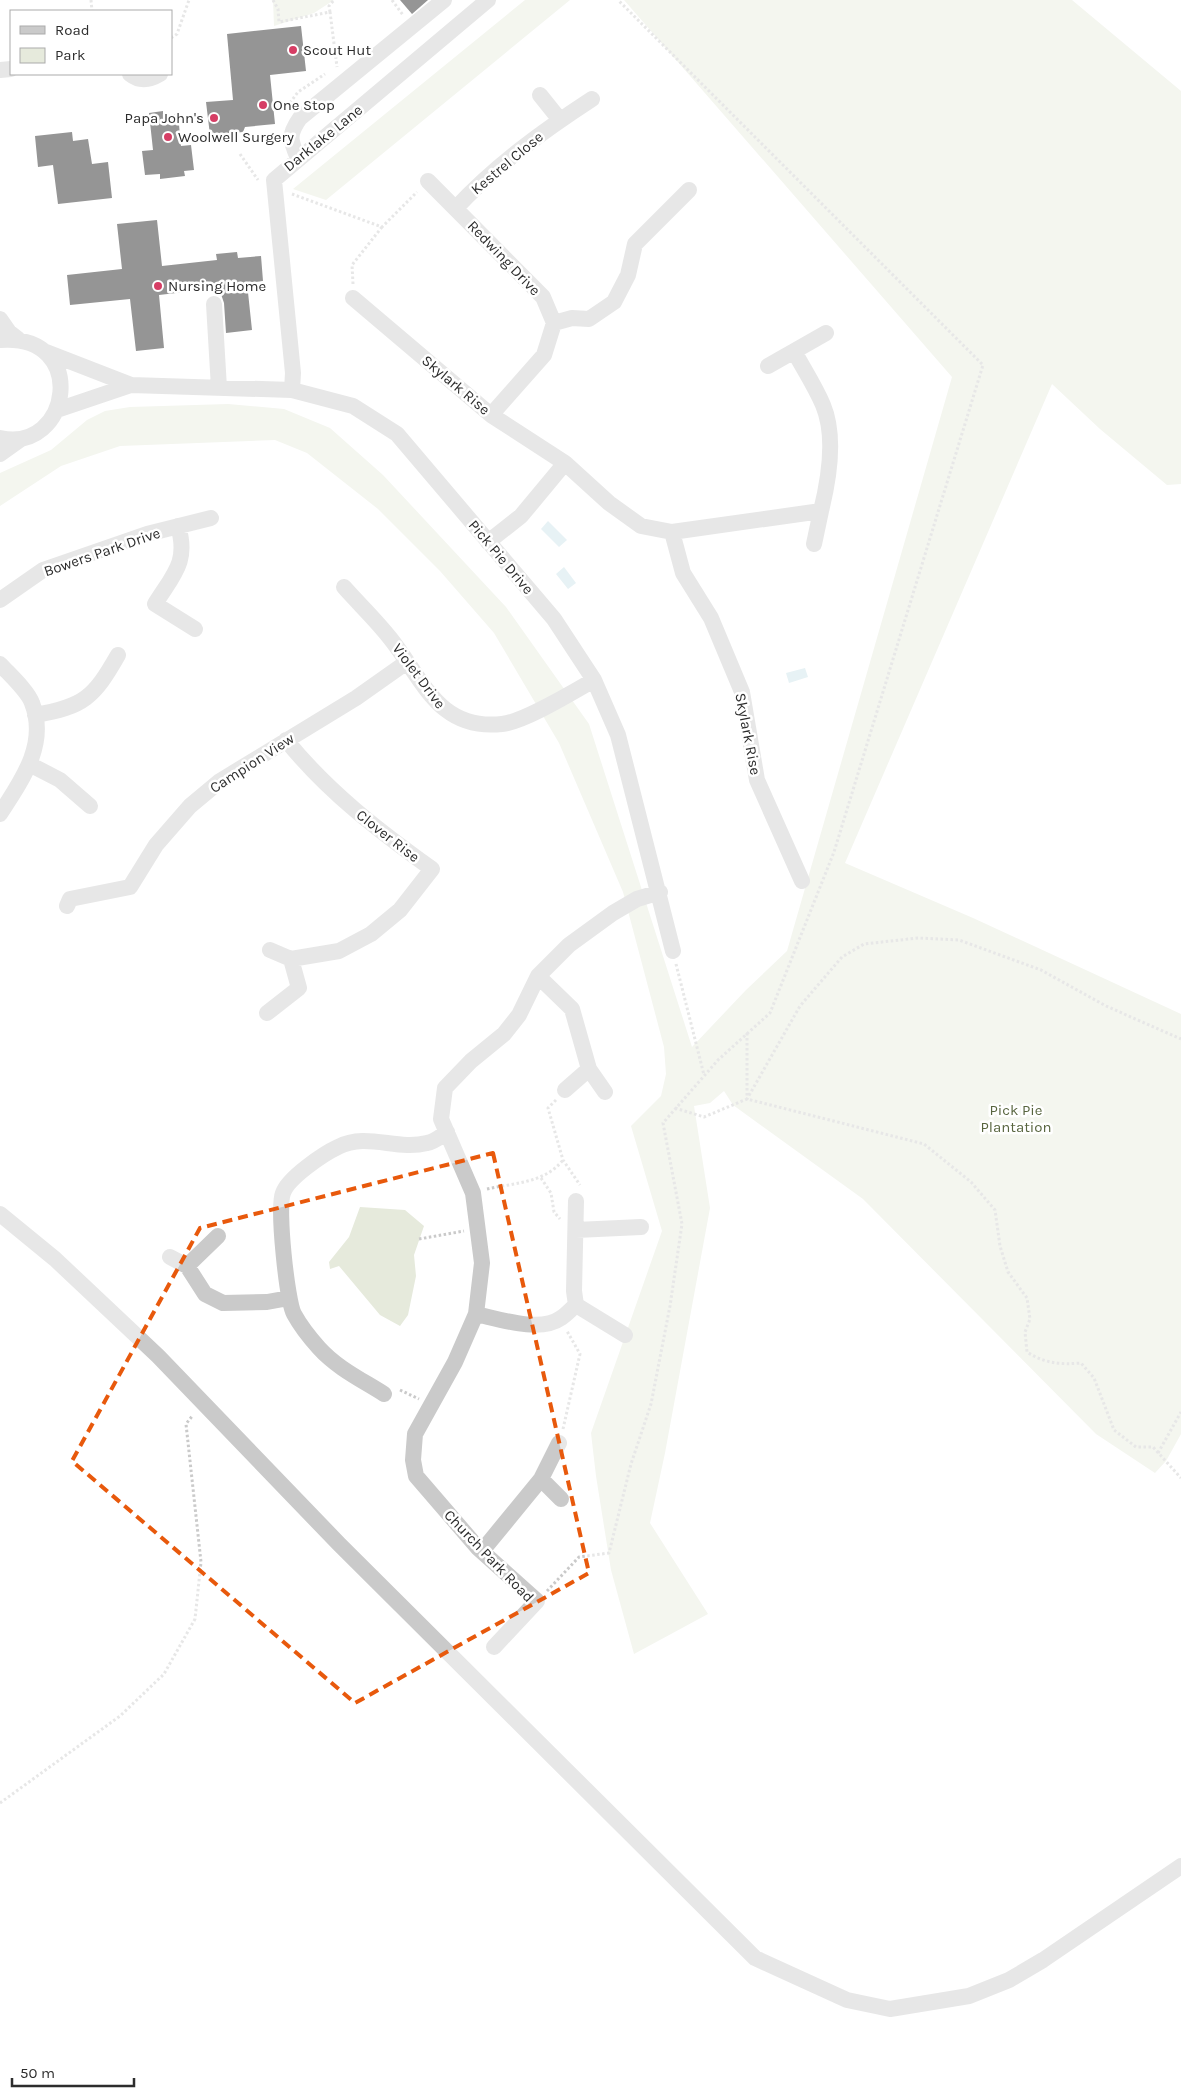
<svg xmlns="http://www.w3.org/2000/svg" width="1181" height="2098" viewBox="0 0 1181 2098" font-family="Karla,sans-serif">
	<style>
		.green { fill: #e6eadc }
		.water { fill: #cae2e8 }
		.building { fill: #141414 }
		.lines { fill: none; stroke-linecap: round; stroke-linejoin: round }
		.path { stroke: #cacaca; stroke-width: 3; stroke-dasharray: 2.5 2.5; stroke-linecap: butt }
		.minor { stroke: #cacaca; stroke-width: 16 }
		.marked { fill: none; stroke: #e8590c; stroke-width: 4; stroke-dasharray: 10 6; stroke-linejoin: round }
		.poi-dot { fill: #d63e65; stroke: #fff; stroke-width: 2 }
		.labels { text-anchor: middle; stroke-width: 5; stroke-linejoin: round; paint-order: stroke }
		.poi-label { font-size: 15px; fill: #2d2d2d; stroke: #fff; text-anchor: start }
		.street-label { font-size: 15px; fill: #2d2d2d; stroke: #fff }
		.park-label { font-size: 15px; fill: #58653f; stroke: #fff }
	</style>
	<rect width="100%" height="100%" fill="#fff"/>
	<path class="green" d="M273 0H334L314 13 274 26Z
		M525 0H570L326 200 293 189Z
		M624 0H1072L1181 91V484L1167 485 1100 429 1052 384 845 863 973 918 1181 1014V1434L1166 1461 1155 1473 1096 1434 863 1199 733 1105 724 1091 710 1103 694 1106 710 1208 665 1453 650 1523 708 1614 634 1654 611 1570 596 1476 591 1433 662 1231 631 1126 661 1096 666 1074 664 1047 623 892 559 743 494 633 440 571 378 509 307 453 275 440 120 446 61 466 0 506V473L51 450 87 420 105 411 130 407 228 404 284 409 330 428 383 475 506 607 589 724 692 1047 746 990 787 951 952 377Z
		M360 1207 405 1210 424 1226 414 1255 416 1276 408 1315 400 1326 380 1315 339 1266 330 1269 329 1262 349 1237Z"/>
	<path class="water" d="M548 521 567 540 559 547 541 529Z
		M564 567 576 583 568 589 556 574Z
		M805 668 808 677 789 683 786 673Z"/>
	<path class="building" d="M400 0H428L412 14Z
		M301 26 306 71 270 75 275 124 245 127 243 132 210 135 206 102 233 100 227 34Z
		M163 111V115L178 114 181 146 191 145 194 170 184 171 185 176 160 179V174L145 175 142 151 153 150 149 113Z
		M72 132 73 141 88 139 92 164 108 162 112 198 58 204 53 165 38 167 35 136Z
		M157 220 162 266 217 260 216 254 237 252 238 258 261 256 263 281 247 283 252 330 226 333 224 303 219 288 159 295 164 348 136 351 130 299 70 305 67 275 122 269 117 224Z"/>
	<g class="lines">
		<path class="path" d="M91 0 92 11
			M273 0 278 9 279 22 330 12 337 67
			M392 0 403 15
			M330 12 329 6 334 0
			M171 38 177 34 189 0
			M287 107 298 92 325 74
			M240 154 258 180
			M292 194 382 227 417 192
			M353 284 352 265 382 227
			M676 964 704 1075
			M747 1033V1099L800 1006 842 957 864 944 918 938 959 940 1041 970 1106 1006 1181 1039
			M556 1100 548 1108 563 1160 580 1185
			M675 1108 704 1117 747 1099 924 1144 971 1182 995 1210 1000 1246 1008 1272 1027 1298 1030 1319 1025 1332 1027 1352C1044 1363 1060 1365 1081 1363L1094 1378 1114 1430 1136 1447H1153L1181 1478
			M541 1178 551 1193 554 1212 560 1219
			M487 1189C514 1183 545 1183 563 1160
			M419 1239 464 1231
			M400 1390 419 1399
			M563 1429 580 1354 567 1331
			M1158 1453 1181 1412
			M547 1591 579 1557 609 1553 631 1464 651 1404 670 1306 682 1224 663 1123 718 1060 770 1013 834 852 983 365 618 0
			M0 1803 120 1716 164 1674 195 1619 201 1562 186 1424 193 1415"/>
		<path class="minor" d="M0 70 11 69
			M130 74C140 82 150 80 160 74
			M540 95 560 120
			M298 158C290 140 288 135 300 118L444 0
			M428 181 543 297 554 323 544 355 491 415
			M456 208C496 165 543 131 592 99
			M353 298 491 415 565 463 521 516 488 542
			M214 304 219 388
			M0 319 9 332 18 339
			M554 323 572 318 589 319 614 302 628 275 635 244 689 190
			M0 340C90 333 71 454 0 438
			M46 352 131 385 292 390 353 406 397 434 554 619 594 680 618 735 673 951
			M768 366 826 333
			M292 390 293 373 274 180 488 0
			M57 410 131 385
			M0 454 21 439
			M565 463 609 503 641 526 672 532 821 511C829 479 836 436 823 405 815 386 803 368 794 351
			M178 526C189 562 173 575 155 604L195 629
			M672 532 683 573 711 618 742 692 757 780 802 881
			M814 544 821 511
			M344 587C359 604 376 620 390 638 423 679 438 731 502 724 524 722 573 692 594 680
			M0 600 43 570 147 534 211 518
			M0 664C9 674 28 691 32 703 48 744 22 780 0 814
			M35 715C84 707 94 697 118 655
			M29 764 60 780 90 806
			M67 906 70 899 130 887 156 845 190 806 220 781 356 698 407 662
			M270 950 291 959 339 951 371 934 400 910 432 869C379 831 328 792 286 740
			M538 976 572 1009 589 1069 565 1090
			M267 1013 299 988 291 959
			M589 1069 605 1092
			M0 1214 55 1259 158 1356 339 1544 755 1958 847 2000 890 2009 969 1996 1009 1980 1043 1960 1181 1866
			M576 1230 641 1227
			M170 1257 187 1266 205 1294 223 1303 267 1302 289 1298
			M187 1266 218 1236
			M576 1305 625 1335
			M476 1314C499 1319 540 1333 561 1318 567 1314 571 1309 576 1305L574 1291 576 1201
			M384 1394C362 1380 337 1368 319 1348 310 1338 300 1325 294 1314 287 1301 277 1208 283 1193 288 1178 323 1154 338 1147 367 1132 397 1151 427 1143 434 1142 441 1136 447 1132
			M541 1479 561 1499
			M482 1551 541 1479 559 1443
			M494 1647 537 1601 478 1548 416 1476 413 1460 415 1434 455 1362 476 1314 482 1263 473 1193 441 1119 445 1088 471 1061 504 1034 519 1015 538 976 569 945 613 913 637 899 660 892"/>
	</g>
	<path d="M0 0H1181V2098H0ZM493 1153 589 1573 355 1703 72 1461 200 1228Z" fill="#fff" fill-opacity=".55" fill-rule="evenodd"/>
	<path class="marked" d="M493 1153 589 1573 355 1703 72 1461 200 1228Z"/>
	<g class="poi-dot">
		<circle cx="293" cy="50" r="5"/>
		<circle cx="263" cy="105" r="5"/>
		<circle cx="214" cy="118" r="5"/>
		<circle cx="168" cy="137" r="5"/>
		<circle cx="158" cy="286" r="5"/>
	</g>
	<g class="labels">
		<g class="poi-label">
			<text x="303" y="55">Scout Hut</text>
			<text x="273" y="110">One Stop</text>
			<text x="204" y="123" text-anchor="end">Papa John's</text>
			<text x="178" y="142">Woolwell Surgery</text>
			<text x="168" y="291">Nursing Home</text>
		</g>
		<g class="street-label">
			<text transform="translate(323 138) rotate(-39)" y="5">Darklake Lane</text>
			<text transform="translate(507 163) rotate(-40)" y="5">Kestrel Close</text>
			<text transform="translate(504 258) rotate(46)" y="5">Redwing Drive</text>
			<text transform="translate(456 385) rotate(40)" y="5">Skylark Rise</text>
			<text transform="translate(102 552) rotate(-19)" y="5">Bowers Park Drive</text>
			<text transform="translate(501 557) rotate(50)" y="5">Pick Pie Drive</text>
			<text transform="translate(419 676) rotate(53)" y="5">Violet Drive</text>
			<text transform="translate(748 734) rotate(79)" y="5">Skylark Rise</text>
			<text transform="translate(252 763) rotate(-33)" y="5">Campion View</text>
			<text transform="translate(388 836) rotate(38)" y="5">Clover Rise</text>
			<text transform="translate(489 1556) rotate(46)" y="5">Church Park Road</text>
		</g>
		<g class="park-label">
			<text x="1016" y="1115">Pick Pie<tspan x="1016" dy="17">Plantation</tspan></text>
		</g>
	</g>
	<rect x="10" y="10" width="162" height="65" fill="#ffffff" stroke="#ababab"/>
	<rect x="20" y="26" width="25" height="8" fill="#cacaca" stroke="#ababab"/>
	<text x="55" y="35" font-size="15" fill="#2d2d2d">Road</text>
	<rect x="20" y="48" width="25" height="15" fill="#e6eadc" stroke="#ababab"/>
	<text x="55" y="60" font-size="15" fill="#2d2d2d">Park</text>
	<path d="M12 2078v8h122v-8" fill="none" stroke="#2d2d2d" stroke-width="2.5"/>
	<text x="20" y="2078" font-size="15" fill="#2d2d2d" stroke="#ffffff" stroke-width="4" paint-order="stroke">50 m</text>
</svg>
